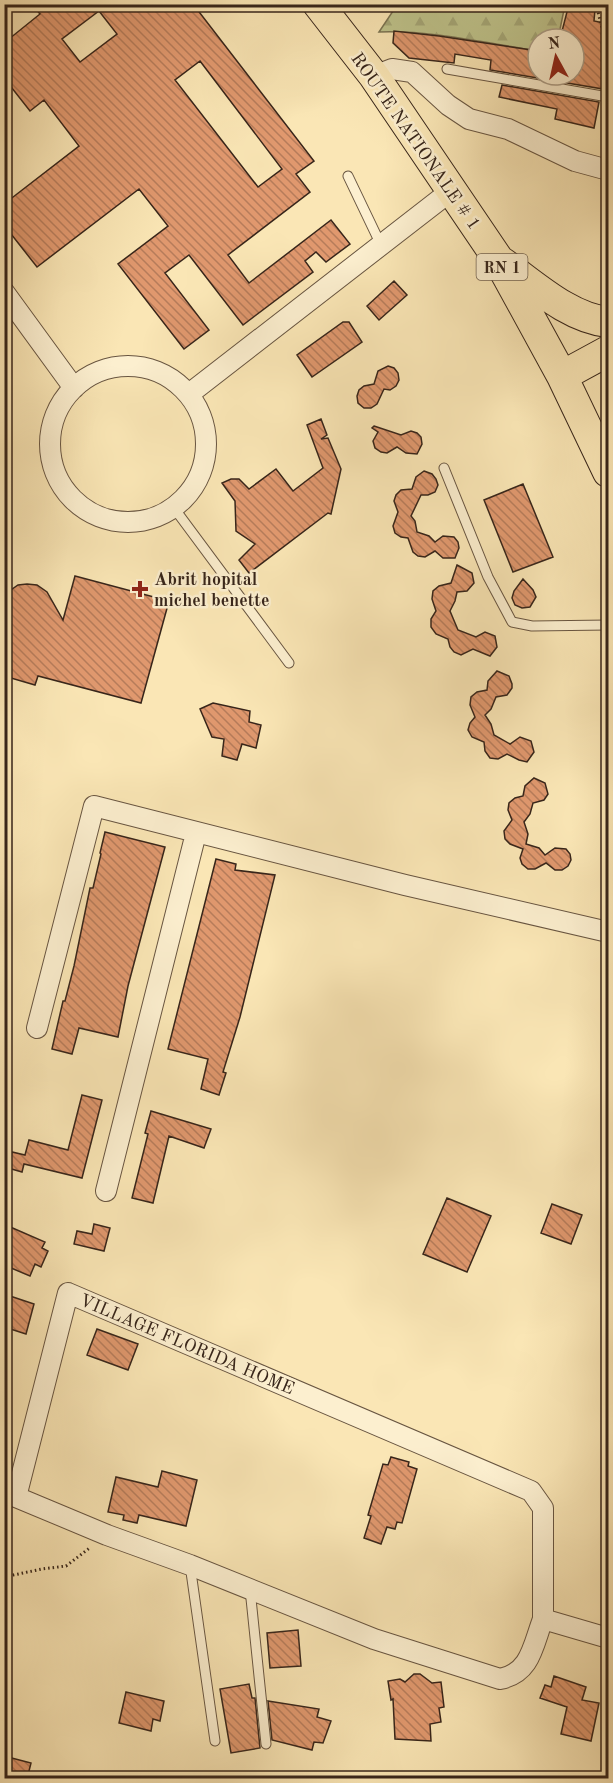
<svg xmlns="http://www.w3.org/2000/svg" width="613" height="1783" viewBox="0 0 613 1783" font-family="'Old Standard TT',serif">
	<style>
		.forest { fill: url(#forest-firs); stroke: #7b7453; stroke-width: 1.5 }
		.building { fill: url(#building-back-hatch); stroke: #37251a; stroke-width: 1.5; fill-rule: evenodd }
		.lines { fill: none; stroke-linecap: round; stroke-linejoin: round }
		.lane-casing { stroke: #685541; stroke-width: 11 }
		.street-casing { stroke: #685541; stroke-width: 22 }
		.primary-casing { stroke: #37251a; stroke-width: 32 }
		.path { stroke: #37251a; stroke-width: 3; stroke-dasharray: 1.5 3; stroke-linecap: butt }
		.lane { stroke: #fcefcf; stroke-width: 9 }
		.street { stroke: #fcefcf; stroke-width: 20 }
		.primary { stroke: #fae6b5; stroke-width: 30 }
		.poi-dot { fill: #8f2418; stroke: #fcefcf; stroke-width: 2 }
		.labels { text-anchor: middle; stroke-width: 5; stroke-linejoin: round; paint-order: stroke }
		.shield { fill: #fcefcf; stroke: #726250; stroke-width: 1.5 }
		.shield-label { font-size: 16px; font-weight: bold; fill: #37251a }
		.street-label { font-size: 18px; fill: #37251a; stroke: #fcefcf }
		.poi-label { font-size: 18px; font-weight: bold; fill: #37251a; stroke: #fcefcf; text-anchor: start }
	</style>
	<defs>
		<pattern id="forest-firs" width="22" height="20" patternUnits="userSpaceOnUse" patternTransform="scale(1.5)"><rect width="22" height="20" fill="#bfc48c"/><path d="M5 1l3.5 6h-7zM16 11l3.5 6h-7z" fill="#a5a878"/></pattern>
		<pattern id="building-back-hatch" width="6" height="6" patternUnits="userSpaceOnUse" patternTransform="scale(1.5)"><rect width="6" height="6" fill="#e0986e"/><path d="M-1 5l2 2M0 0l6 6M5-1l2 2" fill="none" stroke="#b67c5a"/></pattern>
	</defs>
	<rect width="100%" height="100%" fill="#fae6b5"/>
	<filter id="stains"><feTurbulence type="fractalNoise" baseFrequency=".00333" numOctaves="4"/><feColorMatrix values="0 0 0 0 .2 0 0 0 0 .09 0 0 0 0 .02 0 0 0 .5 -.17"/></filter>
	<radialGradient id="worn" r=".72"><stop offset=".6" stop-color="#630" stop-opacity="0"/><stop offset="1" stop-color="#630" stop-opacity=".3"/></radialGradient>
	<path class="forest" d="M397 5H565L558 39H538V51C486 43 432 30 379 32Z"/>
	<path class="building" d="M32 4H193L314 161 296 174 310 192 228 255 249 283 331 220 350 244 326 262 316 252 305 261 313 272 243 325 189 255 165 273 209 330 184 349 118 264 168 226 139 189 37 267 4 225V204L79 146 44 100 30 111 4 78V43L40 14ZM99 11 117 34 80 62 62 39ZM200 61 282 169 258 187 175 80Z
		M569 4 595 9 594 21 609 24V90L490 70 491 60 455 54 454 63 409 58 393 43 394 31 439 36 538 51V75H574V39H560Z
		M502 85 599 102 594 128 555 119 557 109 499 97Z
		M394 281 407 295 379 320 367 306Z
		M343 322H349L362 342 312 377 297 355Z
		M388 366 394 368 398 373 399 380 396 386 390 390 384 389 377 404 371 408H364L358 403 357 396 359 390 364 386 374 384 378 371Z
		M321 419 327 435 321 439 328 438 341 469 331 514 328 513 249 573 239 560 255 544 236 531 235 501 222 483 231 479H239L249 489 276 469 293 491 323 468 307 425Z
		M374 426 401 435 411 431 417 433 421 437 422 444 417 454 406 453 397 447 387 453 381 452 375 448 373 441 378 432 372 428Z
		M424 471 432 474 436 479 438 485 435 492 428 495H421L411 516 415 521 417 532 429 536 435 542 443 536 454 537 458 542 459 548 455 558H443L435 551 425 557 418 556 413 552 408 538 401 537 395 533 393 526 398 512 394 501 396 495 401 490 412 489 416 477Z
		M523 484 553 557 513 572 484 500Z
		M457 565 472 573 474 583 467 591 457 592 455 601 450 611 458 630 476 637 485 632 495 636 497 647 490 656 473 649 461 655 454 652 450 647 448 639 436 634 431 627V619L436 611 432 599 433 591 439 586 451 583Z
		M75 576 169 601 141 703 38 676 35 685 4 676V598L8 592 18 585 27 584 37 585 47 592 63 620Z
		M523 579 533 590 536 597 530 607 522 608 515 605 512 598 514 591Z
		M497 671 509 676 512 684V688L507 695 496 697 491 709 485 715 491 724 494 735 510 744 520 737 531 741 534 752 527 762 519 760 507 754 498 759 490 758 485 751 484 742 472 737 468 730 470 723 475 717 470 705 471 697 477 692 487 690 488 681Z
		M213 703 250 711 249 722 261 725 256 748 242 744 237 760 222 756 224 739 212 737 200 709Z
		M534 778 545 783 548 794 544 800 533 803 530 814 524 822 528 834 526 844 539 848 545 855 555 848 566 849 570 854 571 860 568 866 562 870H555L546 863 535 869H528L522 864 520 858 523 849 510 844 505 839 504 831 512 820 508 810 509 803 515 798 523 796 525 786Z
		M105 832 165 847 128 986 118 1037 79 1028 72 1054 52 1049 63 1001H65L74 966 90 888H93L101 854 100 853Z
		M216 859 236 864 235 870 275 875 240 1017 223 1072 226 1073 219 1095 201 1089 208 1059 168 1049Z
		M82 1095 102 1100 82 1178 24 1164 22 1172 8 1168 12 1152 25 1155 29 1140 68 1150Z
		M151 1111 211 1129 204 1148 169 1136 153 1203 132 1198 148 1134 145 1133Z
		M447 1198 491 1216 467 1272 423 1254Z
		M552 1204 582 1215 571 1244 541 1233Z
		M94 1224 110 1228 104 1251 74 1244 77 1231 92 1234Z
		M8 1226 45 1242 42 1248 48 1251 41 1267 35 1264 30 1276 4 1265V1233Z
		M4 1294 34 1304 26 1334 4 1327Z
		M97 1329 138 1344 128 1370 87 1355Z
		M391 1457 409 1462 408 1466 417 1469 402 1523 397 1522 395 1529 387 1527 381 1544 364 1538 371 1516 368 1515 383 1464 388 1465Z
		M162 1471 197 1480 186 1526 139 1515 137 1523 123 1520 124 1515 108 1512 116 1477 158 1487Z
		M298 1630 301 1666 270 1668 267 1633Z
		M414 1674H420L432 1683 441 1682 444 1707 439 1708 441 1722 430 1724 431 1741 395 1739 393 1699 391 1700 388 1681 400 1679 405 1682Z
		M554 1676 586 1687 582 1700 599 1703 591 1741 561 1734 567 1707 540 1698 545 1685 551 1687Z
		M249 1684 252 1698H255L260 1748 231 1753 220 1689Z
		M126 1692 164 1701 160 1721 153 1719 151 1731 119 1723Z
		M268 1701 319 1709 317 1717 331 1721 323 1743 314 1742 312 1750 272 1740Z
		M4 1756 31 1763 27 1779H4Z"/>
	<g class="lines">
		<g class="lane-casing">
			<path id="lane" d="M447 69 608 97
				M348 176 381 245
				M444 468 488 577 512 622 532 626 608 625
				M174 508 289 663
				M190 1565 215 1741
				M250 1589 266 1744"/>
		</g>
		<g class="street-casing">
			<path id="street" d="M374 76 392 69 412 72 448 105 469 119 508 129 575 161 608 170
				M4 292 74 388
				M50 444a78 78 0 1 1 156 0a78 78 0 1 1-156 0Z
				M189 394 452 190
				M37 1028 94 806 405 885 608 932
				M106 1191 196 833
				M543 1619C533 1645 531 1673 500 1679L374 1639 190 1565 107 1535 16 1497 68 1293 531 1491 543 1508V1619L608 1638"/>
		</g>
		<g class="primary-casing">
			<path id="primary" d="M318 4 374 76 498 259 562 376 608 472
				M503 263C534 285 569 318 608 322
				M562 376 608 351"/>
		</g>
		<path class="path" d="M596 4 603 32
			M4 1525 10 1512
			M4 1577 42 1569 66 1566 91 1547"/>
		<use href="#lane" class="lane"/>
		<use href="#street" class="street"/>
		<use href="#primary" class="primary"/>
	</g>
	<path class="poi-dot" d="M137 580h6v6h6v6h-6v6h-6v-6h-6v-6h6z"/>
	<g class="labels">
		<rect class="shield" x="476.5" y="254" width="51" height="26" rx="4.5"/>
		<g class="shield-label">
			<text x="502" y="273">RN 1</text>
		</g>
		<g class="street-label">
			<text transform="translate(416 141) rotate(55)" y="6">ROUTE NATIONALE # 1</text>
			<text transform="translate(187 1344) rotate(23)" y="6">VILLAGE FLORIDA HOME</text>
		</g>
		<g class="poi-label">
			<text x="154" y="585">Abrit hopital<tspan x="154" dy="21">michel benette</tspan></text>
		</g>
	</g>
	<rect width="613" height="1783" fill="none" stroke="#fae6b5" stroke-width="24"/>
	<rect x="6" y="6" width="601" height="1771" fill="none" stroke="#37251a" stroke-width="3"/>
	<rect x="12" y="12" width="589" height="1759" fill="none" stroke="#37251a" stroke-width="1.5"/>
	<g transform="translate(556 57) rotate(352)"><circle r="28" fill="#fcefcf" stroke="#ad9e87" stroke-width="1.5"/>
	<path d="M0-4.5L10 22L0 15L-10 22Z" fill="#8f2418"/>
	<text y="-9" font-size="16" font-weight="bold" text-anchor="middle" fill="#37251a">N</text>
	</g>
	<rect width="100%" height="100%" filter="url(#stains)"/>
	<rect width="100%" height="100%" fill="url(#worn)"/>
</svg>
